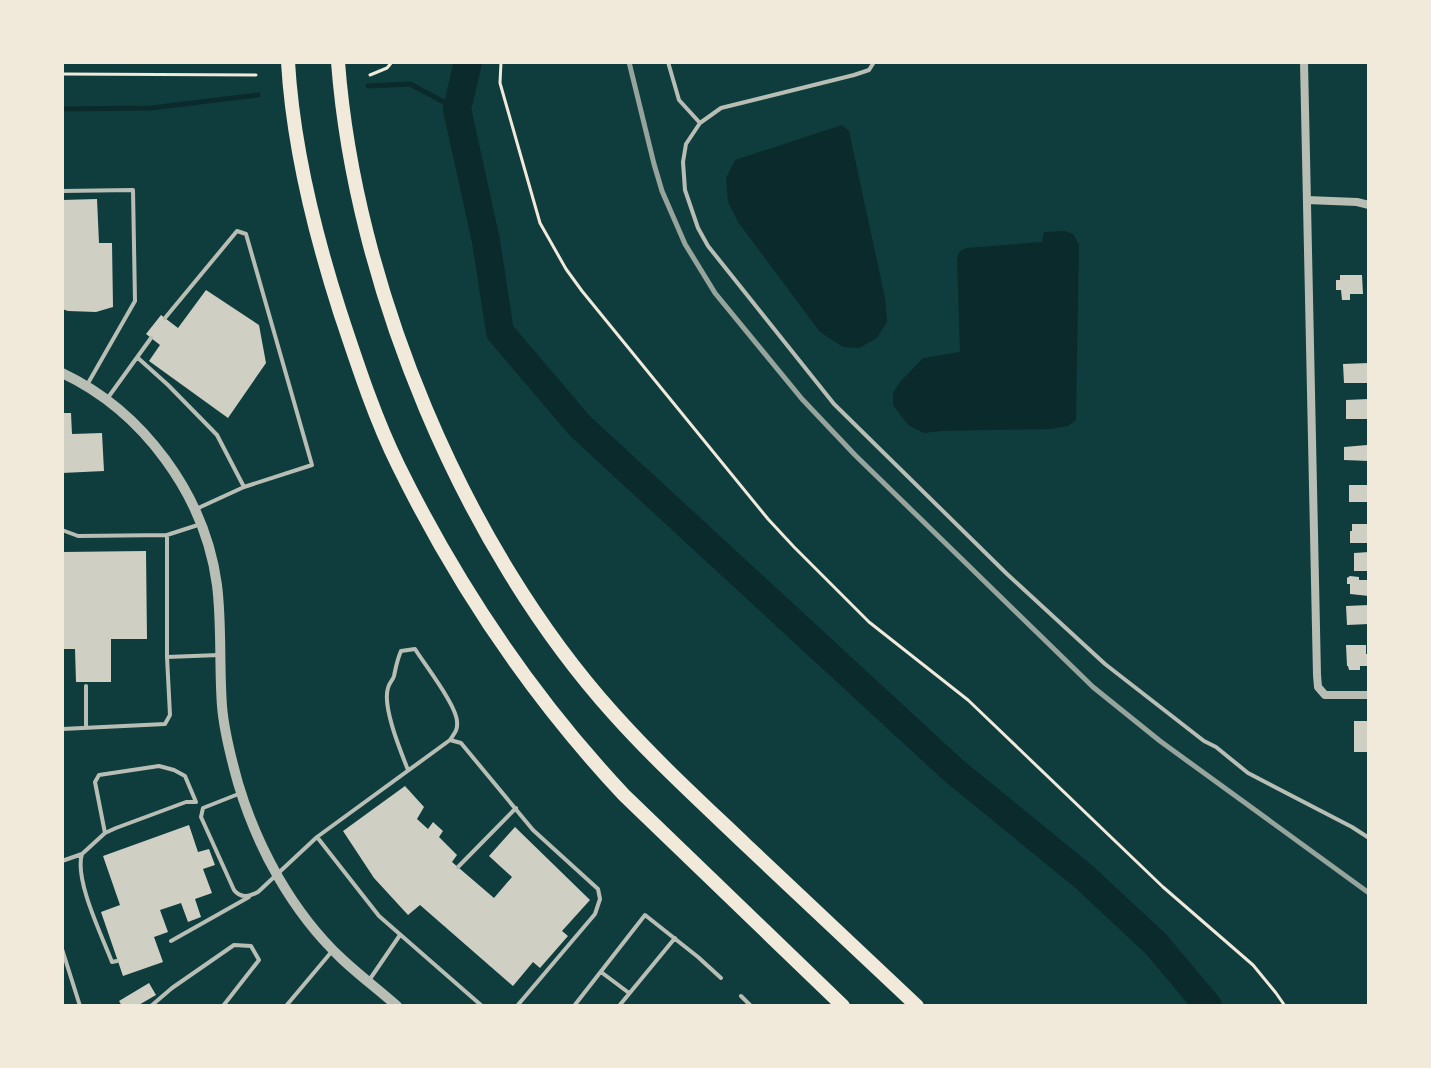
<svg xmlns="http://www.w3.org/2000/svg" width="1431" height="1068" viewBox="0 0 1431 1068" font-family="'Nunito Sans',sans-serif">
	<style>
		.water { fill: #0a2a2b }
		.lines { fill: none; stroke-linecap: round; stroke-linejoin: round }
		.stream { stroke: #0a2a2b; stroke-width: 5 }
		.river { stroke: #0a2a2b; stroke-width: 28 }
		.building { fill: #cfcfc3 }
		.path { stroke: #f1e9da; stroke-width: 3 }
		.service { stroke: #b8beb3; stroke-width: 4 }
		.minor { stroke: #b8beb3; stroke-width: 8 }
		.tertiary { stroke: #b8beb3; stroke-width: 10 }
		.motorway { stroke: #f1e9da; stroke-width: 14 }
		.rail { stroke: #97a49c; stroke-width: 5 }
	</style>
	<rect width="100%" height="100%" fill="#0f3d3e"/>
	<path class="water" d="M842 125 849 131 885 298 887 322 877 338 859 348 843 347 820 332 738 222 728 202 726 178 735 160Z
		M1065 231 1073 234 1079 244 1076 420 1068 426 1050 429 942 431 924 433 908 425 893 405V393L900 382 923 358 960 352 957 259 959 252 966 248 1042 242 1044 232Z"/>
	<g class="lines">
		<path class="stream" d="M368 86 410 84 457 109
			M62 109 151 108 258 95"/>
		<path class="river" d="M468 62 457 109 486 241 500 332 580 426 953 770 1083 876 1156 944 1208 1006"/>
	</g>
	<path class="building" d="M97 199 99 243H112L113 307 96 312 68 311 62 309V200Z
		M1340 275H1362L1363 294H1350V300H1342L1341 290H1336V280H1340Z
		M206 290 259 325 266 363 228 418 149 361 160 345 146 334 161 315 178 328Z
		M1369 363V383H1344L1343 364Z
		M1369 399V419H1346V400Z
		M62 413H71L72 434 102 433 104 471 62 473Z
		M1367 445 1369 447V461L1344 460V447Z
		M1349 485H1369V502H1349Z
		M1352 524H1369V543H1350V531H1352Z
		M146 551 147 639H111V682H76L75 649H62V552Z
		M1369 552V571H1354V553Z
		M1350 576 1359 577V580H1369V596L1350 594V584H1347V578Z
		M1369 605V624L1347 625 1346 606Z
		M1346 645H1366V654H1369V666H1360V670H1349L1348 666H1347Z
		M1354 721H1367L1369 724V752H1354Z
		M405 786 424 807 417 819 428 829 433 822 443 831 439 837 457 855 452 862 494 898 512 877 489 856 515 827 590 900 562 931 568 936 540 968 533 962 513 986 420 905 408 915 374 878 343 831Z
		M189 825 198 852 209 849 215 865 203 869 212 893 195 899 201 917 188 922 181 903 160 910 168 932 154 937 163 962 123 976 101 912 120 905 103 856Z
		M149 983 156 995 137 1006H122L119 1001Z"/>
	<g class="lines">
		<path class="path" d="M501 62 500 83 540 223 566 269 582 291 768 519 794 547 869 622 968 700 1163 887 1253 965 1276 993 1285 1006
			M62 74 256 75
			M370 75 387 68 392 62"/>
		<path class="service" d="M668 62 679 100 700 123
			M874 62 869 70 854 75 721 108 700 123 686 144 683 162 685 190 698 228 708 246 834 404 1007 574 1105 664 1204 741 1216 747 1248 773 1352 827 1369 838
			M62 191 133 190 135 301 87 385
			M165 318 237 231 246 234 312 465 244 487 196 509
			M138 358 168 385 217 435 244 487
			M107 399 151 338
			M62 530 78 536 167 535 201 524
			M167 535V657L219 655
			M86 686V727
			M62 729 165 724 170 715 167 657
			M408 770C401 752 382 707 388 688 389 683 393 680 394 676 396 667 397 660 401 651L415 649C425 665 457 706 457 722 458 730 454 734 450 740
			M241 793 203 808 201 817 234 890C240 898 249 897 258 892L317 837 450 740 461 743 533 830 598 889 600 899 595 914 517 1006
			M105 833 95 782 99 775 159 766 174 770 185 776 196 802
			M317 837 379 916 482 1006
			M82 854C74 879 102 936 112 962L117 961
			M62 861 82 854 105 833 116 828 186 802H196
			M458 867 516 808
			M171 941 249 897
			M62 949 80 1006
			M601 972 629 993
			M370 979 400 935
			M741 996 751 1006
			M151 1006 172 988 234 945 251 946 259 960 223 1006
			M286 1006 333 950
			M574 1006 645 915 698 957 721 978
			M619 1006 675 938"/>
		<path class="minor" d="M1304 62 1317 675 1318 687 1325 695H1369
			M1307 200 1357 202 1369 205"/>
		<path class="tertiary" d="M62 373C143 411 205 495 217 585 222 625 219 666 222 706 224 732 231 758 238 783 257 847 292 912 342 959 359 975 379 990 397 1006"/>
		<path class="motorway" d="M288 62C293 147 314 231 340 312 357 363 374 416 398 465 457 585 533 698 624 795L843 1006
			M338 62C355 285 463 546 613 713 655 760 701 802 746 845 803 898 860 952 917 1006"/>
		<path class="rail" d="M629 62 654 164 662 191 685 244 715 293 802 399 855 455 1093 687 1160 741 1369 893"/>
	</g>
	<rect width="1431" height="1068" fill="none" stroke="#f1e9da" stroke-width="128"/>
</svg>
